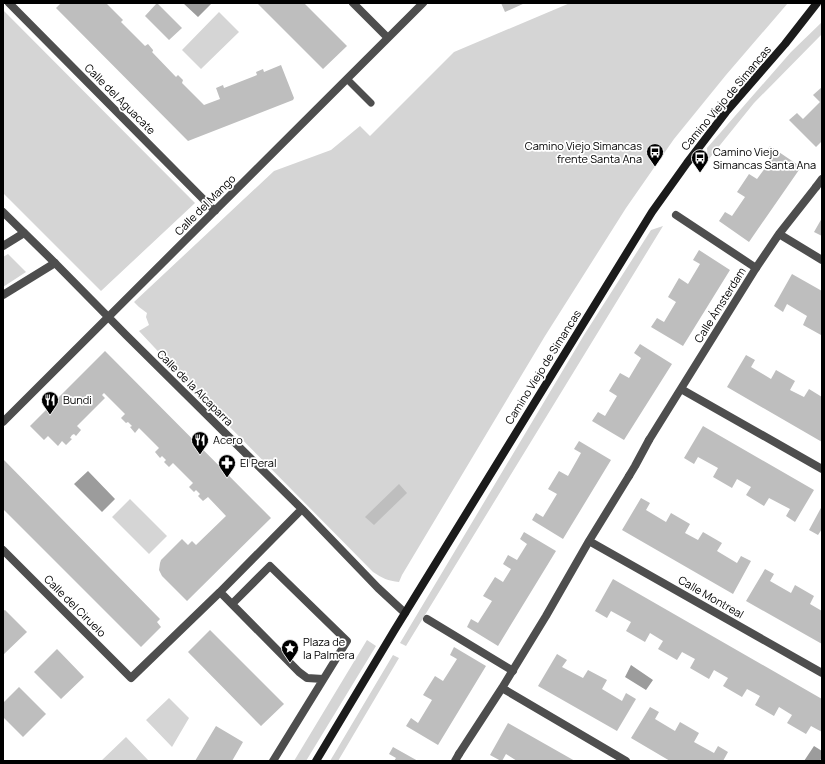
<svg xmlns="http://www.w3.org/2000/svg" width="825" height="764" viewBox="0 0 825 764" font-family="Manrope,sans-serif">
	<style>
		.green { fill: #d5d5d5 }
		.water { fill: #9c9c9c }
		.building { fill: #bebebe }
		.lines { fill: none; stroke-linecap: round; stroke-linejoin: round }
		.service { stroke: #4e4e4e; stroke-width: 7 }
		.pedestrian { stroke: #4e4e4e; stroke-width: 8 }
		.minor { stroke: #4e4e4e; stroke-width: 8 }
		.secondary { stroke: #1b1b1b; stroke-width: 8 }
		.labels { text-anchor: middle; stroke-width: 3.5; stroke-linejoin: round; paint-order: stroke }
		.street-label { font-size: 11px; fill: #000; stroke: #fff }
		.poi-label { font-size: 11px; fill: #000; stroke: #fff; text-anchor: start }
	</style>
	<rect width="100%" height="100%" fill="#fff"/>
	<path class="green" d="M570 3H788L726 75 674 139 626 208 545 336 402 575 399 582C388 581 382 578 373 572L212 409 139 331 149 325 146 317 147 313 139 307 134 302 274 171 331 150 360 126 370 136 454 52Z
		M3 10 195 203 101 291 3 193Z
		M219 12 239 32 201 69 182 50Z
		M822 22V34L754 103 708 160 707 148 791 52Z
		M663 226 406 646 400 643 584 335 651 230Z
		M8 254 26 272 3 287V257Z
		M130 499 167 536 149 554 112 517Z
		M367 640 376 646 306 761H294Z
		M393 655 399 658 338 761H330Z
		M169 698 189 718 172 747 146 720Z
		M126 737 149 761H101Z"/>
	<path class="water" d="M183 3H210L211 4 198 17Z
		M88 471 115 499 102 512 74 484Z
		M631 665 653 680 646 690 625 677Z
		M814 746 822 751V757L820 761H804Z"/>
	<path class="building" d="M61 3H106L123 20 121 22 145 46 148 44 153 50V51L152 52 176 77 178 75 183 80 182 83 204 105 220 99 216 88 223 85 224 88 257 75 256 72 263 69 264 72 281 65 294 98 293 100 188 141 56 8Z
		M157 3 182 28 169 40 145 16Z
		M257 3H304L347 46 323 69Z
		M501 3H525L505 12Z
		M822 87V141L816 147 789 120 797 113 803 119 820 102 813 95Z
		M770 146 801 167 749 242 719 221 725 212 732 216 745 197 737 192 749 174 757 179 771 160 764 155Z
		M822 218V236L814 232Z
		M699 250 730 270 683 346 651 327 657 318 664 322 676 302 668 297 679 278 688 284 700 264 693 260Z
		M792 274 822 291V334L821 335 803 325 807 316 787 304 783 312 774 306Z
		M640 344 672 364 624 440 592 421 598 412 605 416 617 396 609 391 620 373 629 378 641 358 634 353Z
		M105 351 271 518 187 601 162 576 159 570 160 563 161 560 182 539 188 545 192 541 196 545 226 516 208 497 203 501 198 496 200 494 196 490 194 492 189 487 193 483 173 463 169 467 164 462 166 460 162 456 160 458 155 452 159 448 139 428 135 433 130 427 132 426 128 422 126 423 121 418 125 414 104 393 102 395 105 398 77 426 81 430 76 436 74 434 72 435 70 438 72 439 66 445 62 441 58 446 48 436 44 440 30 426Z
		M746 355 755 360 751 367 771 379 776 370 795 381 790 390 804 397 809 389 822 397V442L727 387Z
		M703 426 814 490 795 522 786 516 790 509 769 498 764 506 746 495 751 487 737 479 732 488 713 477 718 468 698 457 694 464 684 458Z
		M579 441 611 460 563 539 532 520 536 513 543 517 557 494 548 489 559 471 568 476 581 453 574 449Z
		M3 459 160 619 157 622 161 627 141 647 3 509Z
		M399 484 407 493 374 525 365 517Z
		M641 498 650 503 646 510 666 522 671 513 690 524 685 533 698 540 703 532 722 543 717 551 737 563 741 556 751 561 733 594 622 530Z
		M822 506V529L818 535 809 530Z
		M524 532 556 551 498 646 467 627 471 619 478 623 492 601 483 596 495 577 503 582 511 569 503 564 508 555 517 560 527 544 520 539Z
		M765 569 774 574 770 581 791 593 795 585 814 596 810 604 822 611V644L746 601Z
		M613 579 822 699V732L811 726 806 734 787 723 792 715 779 707 774 716 755 705 760 696 747 689 742 697 723 686 728 678 714 670 709 679 690 668 695 659 682 652 677 660 658 649 663 641 650 633 645 642 626 631 631 622 611 611 607 618 595 611Z
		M5 610 27 632 3 655V611Z
		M210 630 284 704 261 726 188 652Z
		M454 647 486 666 438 745 406 726 411 718 418 723 432 700 423 695 435 676 443 681 457 659 450 655Z
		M57 649 84 677 61 699 34 672Z
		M557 654 567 660 562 667 583 678 588 670 607 680 602 689 622 701 626 693 636 699 617 731 538 686Z
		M19 687 46 714 23 737 3 717V703Z
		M650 707 659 712 655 719 675 731 680 722 699 733 694 742 714 753 718 746 728 752 723 761H670L631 738Z
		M508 723 575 761H517L506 754 502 761H501L490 755Z
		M216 726 243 742 232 761H195Z
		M393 747 418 761H394L396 758 389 754Z"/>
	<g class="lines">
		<path class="service" d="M347 79 371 103"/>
		<path class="pedestrian" d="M816 187 822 179
			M676 215 756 268
			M3 246 24 233
			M3 295 55 263
			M629 476 635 466 649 440
			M427 619 513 671
			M455 761 459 754"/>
		<path class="minor" d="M9 3 215 211
			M353 3 388 38
			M3 212 55 263 126 335 302 509 378 588 405 613
			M779 234 822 260
			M681 389 822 469
			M3 422 423 3
			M649 440 756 268 779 234 816 187
			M589 541 822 673
			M3 550 131 678 220 592 302 509
			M220 592 299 672 307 678 323 679
			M232 604 270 566 347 641 273 761
			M502 688 626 761
			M459 754 502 688 546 616 589 541 629 476"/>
		<path class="secondary" d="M316 761 394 631 652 212 687 163 726 112 785 44 817 3"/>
	</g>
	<defs>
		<g id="bus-pin" transform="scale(0.9)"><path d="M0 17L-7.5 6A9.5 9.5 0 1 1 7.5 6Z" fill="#000" stroke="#fff"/><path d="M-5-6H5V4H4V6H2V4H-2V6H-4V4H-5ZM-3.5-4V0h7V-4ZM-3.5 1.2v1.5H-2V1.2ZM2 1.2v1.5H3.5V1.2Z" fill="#fff"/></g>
		<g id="restaurant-pin" transform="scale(0.9)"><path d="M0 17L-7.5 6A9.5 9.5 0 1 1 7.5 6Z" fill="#000" stroke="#fff"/><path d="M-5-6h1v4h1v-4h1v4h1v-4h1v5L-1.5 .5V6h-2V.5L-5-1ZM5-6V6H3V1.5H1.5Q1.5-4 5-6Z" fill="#fff"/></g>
		<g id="pharmacy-pin" transform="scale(0.9)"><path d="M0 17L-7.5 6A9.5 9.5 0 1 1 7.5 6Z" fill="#000" stroke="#fff"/><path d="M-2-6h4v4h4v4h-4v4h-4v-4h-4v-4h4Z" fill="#fff"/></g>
		<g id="sight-pin" transform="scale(0.9)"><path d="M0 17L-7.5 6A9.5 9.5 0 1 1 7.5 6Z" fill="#000" stroke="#fff"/><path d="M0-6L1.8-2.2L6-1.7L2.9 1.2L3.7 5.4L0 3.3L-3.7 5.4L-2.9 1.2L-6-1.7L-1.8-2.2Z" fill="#fff"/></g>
	</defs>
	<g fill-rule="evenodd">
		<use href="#bus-pin" x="655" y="152"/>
		<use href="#bus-pin" x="700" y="158"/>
		<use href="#restaurant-pin" x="50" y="400"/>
		<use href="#restaurant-pin" x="200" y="440"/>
		<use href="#pharmacy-pin" x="227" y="463"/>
		<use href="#sight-pin" x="290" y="648"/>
	</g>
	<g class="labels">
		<g class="street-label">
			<text transform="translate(726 98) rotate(-50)" y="4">Camino Viejo de Simancas</text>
			<text transform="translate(120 99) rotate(45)" y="4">Calle del Aguacate</text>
			<text transform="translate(205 205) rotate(-45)" y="4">Calle del Mango</text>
			<text transform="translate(720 305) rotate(-58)" y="4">Calle Ámsterdam</text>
			<text transform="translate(543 367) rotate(-58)" y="4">Camino Viejo de Simancas</text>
			<text transform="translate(195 388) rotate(45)" y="4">Calle de la Alcaparra</text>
			<text transform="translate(711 597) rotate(30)" y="4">Calle Montreal</text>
			<text transform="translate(75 606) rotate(45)" y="4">Calle del Ciruelo</text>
		</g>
		<g class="poi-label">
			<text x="642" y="150" text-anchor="end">Camino Viejo Simancas<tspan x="642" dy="13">frente Santa Ana</tspan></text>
			<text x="713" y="156">Camino Viejo<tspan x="713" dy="13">Simancas Santa Ana</tspan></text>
			<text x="63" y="404">Bundi</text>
			<text x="213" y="444">Acero</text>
			<text x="240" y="467">El Peral</text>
			<text x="303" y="646">Plaza de<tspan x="303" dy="13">la Palmera</tspan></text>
		</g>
	</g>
	<rect width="825" height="764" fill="none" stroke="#000000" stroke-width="8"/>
</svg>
